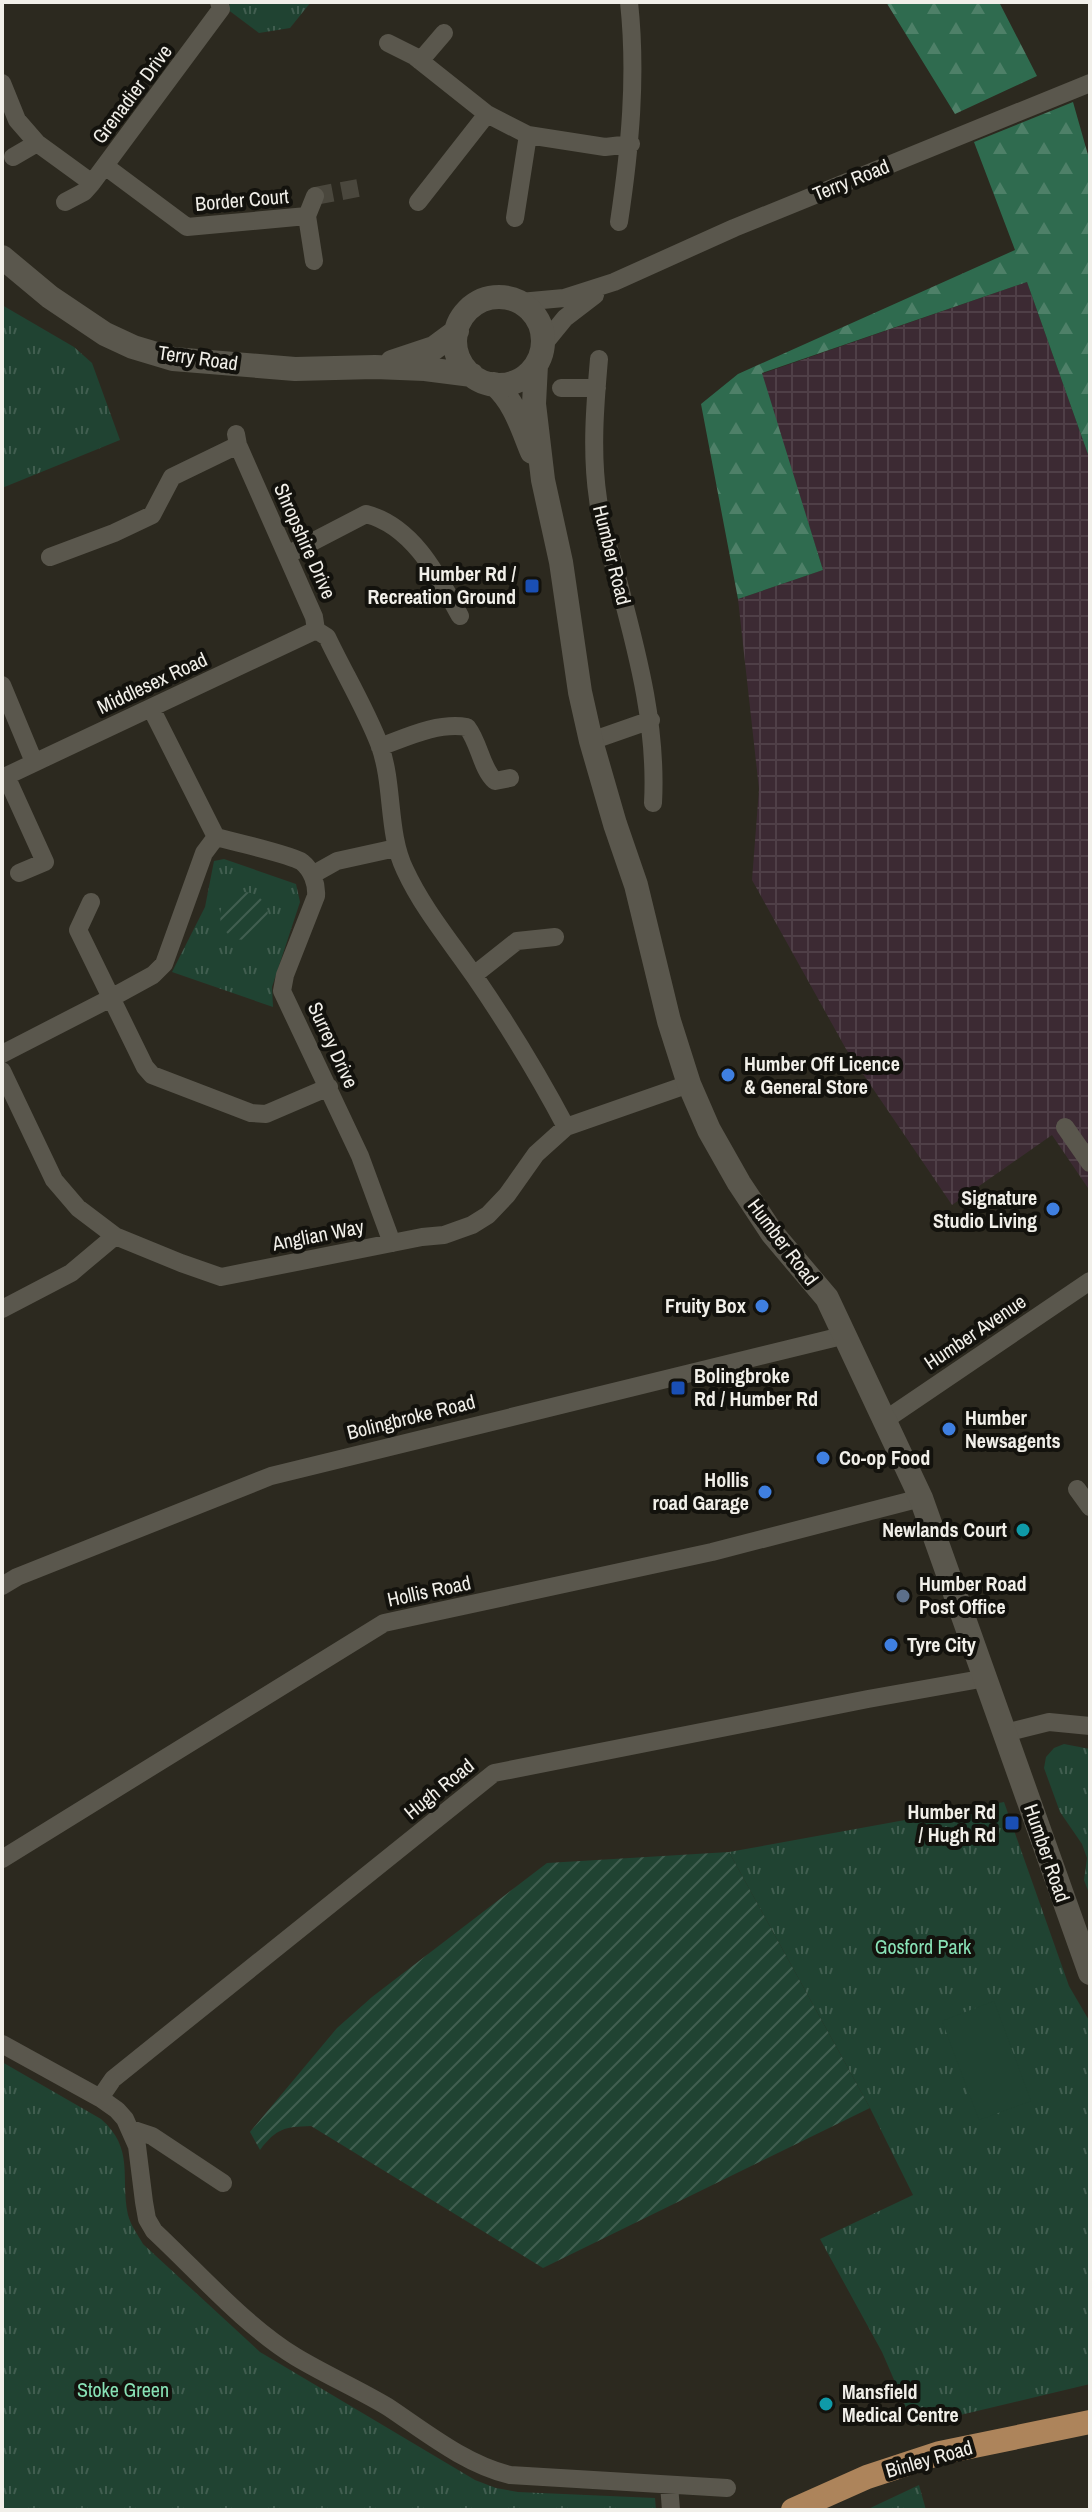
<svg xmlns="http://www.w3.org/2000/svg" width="1092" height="2512" viewBox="0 0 1092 2512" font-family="'Archivo Narrow',sans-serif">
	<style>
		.industrial { fill: url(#industrial-grid) }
		.grass { fill: url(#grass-tufts) }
		.forest { fill: url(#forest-firs) }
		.garden { fill: url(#garden-furrows) }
		.pitch { fill: #204332 }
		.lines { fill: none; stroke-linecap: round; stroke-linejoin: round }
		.street-tunnel { stroke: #4a473d; stroke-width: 18; stroke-dasharray: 18 9; stroke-linecap: butt }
		.street { stroke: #5a574d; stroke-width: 18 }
		.secondary { stroke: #5a574d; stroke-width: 24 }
		.primary { stroke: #ad845b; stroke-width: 24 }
		.transit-dot { fill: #1a4fb4; stroke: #13120d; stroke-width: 3 }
		.shop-dot { fill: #3f7fe0; stroke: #13120d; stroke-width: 3 }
		.culture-dot { fill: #0f9aa8; stroke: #13120d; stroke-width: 3 }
		.service-dot { fill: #5c6f8a; stroke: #13120d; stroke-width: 3 }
		.labels { text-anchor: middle; stroke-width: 8; stroke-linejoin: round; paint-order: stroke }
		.street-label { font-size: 20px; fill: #f1efe9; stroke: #13120d }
		.poi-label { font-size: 20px; font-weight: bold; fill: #f1efe9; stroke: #13120d; text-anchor: start }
		.park-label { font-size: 20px; fill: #88e2b6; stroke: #13120d }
	</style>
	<defs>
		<pattern id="industrial-grid" width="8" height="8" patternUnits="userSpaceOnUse" patternTransform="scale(2)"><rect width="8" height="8" fill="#3c2a33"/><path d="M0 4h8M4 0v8" fill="none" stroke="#4f3f47"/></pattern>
		<pattern id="grass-tufts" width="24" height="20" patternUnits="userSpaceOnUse" patternTransform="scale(2)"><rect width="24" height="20" fill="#204332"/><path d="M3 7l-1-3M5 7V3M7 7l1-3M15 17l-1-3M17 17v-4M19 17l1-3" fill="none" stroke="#415e50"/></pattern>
		<pattern id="forest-firs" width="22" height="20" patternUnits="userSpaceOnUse" patternTransform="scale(2)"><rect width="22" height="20" fill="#2f6b4f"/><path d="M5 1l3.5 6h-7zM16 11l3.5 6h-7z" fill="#4e8068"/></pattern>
		<pattern id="garden-furrows" width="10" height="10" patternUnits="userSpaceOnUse" patternTransform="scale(2)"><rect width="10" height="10" fill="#204332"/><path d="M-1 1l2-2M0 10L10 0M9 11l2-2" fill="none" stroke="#415e50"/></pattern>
	</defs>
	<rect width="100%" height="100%" fill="#2c291f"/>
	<path class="industrial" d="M1027 282 1090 460V1191L1052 1135 952 1205 846 1049 752 880 759 789 738 599 823 570 761 374Z"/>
	<path class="grass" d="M231 2H311L290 28 259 33 227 9Z
		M2 305 74 347 92 363 120 440 2 488Z
		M224 859 296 884 300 902 272 987 273 1007 172 972 205 907 214 861Z
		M1064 1744 1090 1749V1896L1084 1880 1087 1858 1082 1844 1060 1812 1044 1768 1046 1757 1054 1748Z
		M1004 1802 1069 1986 1090 2022V2384L914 2426 882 2352 820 2239 913 2195 870 2108 729 1852Z
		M2 2062 101 2119C135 2149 120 2177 128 2215 131 2226 138 2235 143 2244L260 2352 475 2480 496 2488 518 2492 655 2498 656 2510H2Z
		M919 2485 926 2510H866Z"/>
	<path class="forest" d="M886 2H999L1037 76 955 114Z
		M1073 102 1090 162V460L1027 282 762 373 823 570 738 599 701 404 738 374 1015 250 974 142Z"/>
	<path class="garden" d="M220 916a24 24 0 1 1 48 0a24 24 0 1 1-48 0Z
		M729 1852 870 2108 543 2268 311 2126C284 2127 277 2128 260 2150L250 2132 337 2028 372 1997 547 1863Z"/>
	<path class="pitch" d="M994 2001 1031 2101 979 2120 942 2021Z"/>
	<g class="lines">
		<path class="street-tunnel" d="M315 196 358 188"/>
		<path class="street" d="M388 43 414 56 487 114 528 135 605 147 631 144
			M420 61 444 33
			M2 83 17 120 37 143 92 183
			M13 157 37 143
			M105 166 187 227 307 216 314 261
			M65 202 84 192 92 183 221 9 219 2
			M418 202 487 114
			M307 216 315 196
			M515 218 528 135
			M619 222C630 149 637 76 629 2
			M520 302 564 298 614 282 734 228 1090 83
			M543 345 565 318 595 295
			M599 359C595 405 591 453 598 499 601 529 613 559 620 588 639 659 657 729 653 803
			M561 388H597
			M236 434 238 445 314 617 316 630 327 637C344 673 366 709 380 746 394 786 387 833 405 870 423 909 451 942 475 977 508 1025 539 1076 566 1127
			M287 555 366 514C413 526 438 576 460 616
			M50 557 114 533 152 515 172 477 238 445
			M2 685 34 762
			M151 708 216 837C231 841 292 855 302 862 312 870 317 884 316 896L285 975 282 991 360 1156 392 1243
			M591 741 651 720
			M380 747C407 737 438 722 467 727 480 744 481 768 495 781L510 778
			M6 776 45 862 19 873
			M2 778 316 630
			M312 875 337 861 396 848
			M91 902 78 930 145 1067 152 1075 251 1113 266 1114 329 1087
			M474 975 517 941 555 937
			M2 1054 111 998 153 975 164 964 204 853 216 837
			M2 1071 54 1180 78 1208 115 1236 181 1263 221 1277 422 1237 444 1235 472 1225 488 1215 507 1195 536 1154 566 1127 689 1084
			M1065 1127 1090 1163
			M2 1309 71 1273 115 1236
			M885 1420 1090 1281
			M1077 1489 1090 1507
			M2 1586 17 1577 271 1476 846 1335
			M1005 1733 1049 1722 1090 1726
			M2 1859 384 1623 712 1552 921 1498
			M2 2044 100 2098 117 2110 125 2119 137 2146 144 2202 147 2219 154 2231C199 2273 244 2325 296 2357 326 2375 358 2389 388 2407 427 2433 465 2464 510 2475L727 2488
			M100 2098 113 2079 494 1773 868 1699 986 1678
			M131 2129 152 2136 223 2183
			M669 2485 671 2510"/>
		<path class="secondary" d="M2 257 50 297 105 334 133 347 173 359 295 369 375 367 425 369 472 375
			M455 341a44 44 0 1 1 88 0a44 44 0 1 1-88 0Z
			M392 362 434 348 457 331
			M536 365 534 404 543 480 561 562 580 692 591 741 615 824 636 885 669 1021 689 1084 709 1130 739 1183 772 1233 827 1298 921 1498 1090 1973
			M494 384C515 402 522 428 532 452"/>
		<path class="primary" d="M793 2510 867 2477 940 2453 1090 2422"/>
	</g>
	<g class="transit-dot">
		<rect x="524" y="578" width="16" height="16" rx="4"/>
		<rect x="670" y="1380" width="16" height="16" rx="4"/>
		<rect x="1004" y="1815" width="16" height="16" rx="4"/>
	</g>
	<g class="shop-dot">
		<circle cx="728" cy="1075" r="8"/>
		<circle cx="1053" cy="1209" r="8"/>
		<circle cx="762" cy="1306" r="8"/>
		<circle cx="949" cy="1429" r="8"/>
		<circle cx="823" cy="1458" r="8"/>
		<circle cx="765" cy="1492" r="8"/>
		<circle cx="891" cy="1645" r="8"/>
	</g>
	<g class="culture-dot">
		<circle cx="1023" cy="1530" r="8"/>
		<circle cx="826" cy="2404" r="8"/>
	</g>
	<circle class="service-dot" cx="903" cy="1596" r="8"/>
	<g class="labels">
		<g class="street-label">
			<text transform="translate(132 94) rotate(-53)" y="7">Grenadier Drive</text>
			<text transform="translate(851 180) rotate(-22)" y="7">Terry Road</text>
			<text transform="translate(242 200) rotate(-5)" y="7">Border Court</text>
			<text transform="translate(198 358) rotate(8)" y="7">Terry Road</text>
			<text transform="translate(305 541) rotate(66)" y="7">Shropshire Drive</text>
			<text transform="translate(612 555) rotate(76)" y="7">Humber Road</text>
			<text transform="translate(152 683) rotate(-25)" y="7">Middlesex Road</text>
			<text transform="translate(333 1045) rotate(65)" y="7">Surrey Drive</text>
			<text transform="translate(318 1235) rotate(-11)" y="7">Anglian Way</text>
			<text transform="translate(783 1242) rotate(53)" y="7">Humber Road</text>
			<text transform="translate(975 1332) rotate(-34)" y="7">Humber Avenue</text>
			<text transform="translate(411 1417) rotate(-14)" y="7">Bolingbroke Road</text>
			<text transform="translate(429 1591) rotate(-12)" y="7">Hollis Road</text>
			<text transform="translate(439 1789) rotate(-39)" y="7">Hugh Road</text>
			<text transform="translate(1047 1853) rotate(71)" y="7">Humber Road</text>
			<text transform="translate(929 2459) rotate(-16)" y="7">Binley Road</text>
		</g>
		<g class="poi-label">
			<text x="516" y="581" text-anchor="end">Humber Rd /<tspan x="516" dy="23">Recreation Ground</tspan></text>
			<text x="744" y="1071">Humber Off Licence<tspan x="744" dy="23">&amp; General Store</tspan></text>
			<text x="1037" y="1205" text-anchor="end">Signature<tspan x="1037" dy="23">Studio Living</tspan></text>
			<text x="746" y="1313" text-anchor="end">Fruity Box</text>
			<text x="694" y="1383">Bolingbroke<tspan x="694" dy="23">Rd / Humber Rd</tspan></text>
			<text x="965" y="1425">Humber<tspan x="965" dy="23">Newsagents</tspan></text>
			<text x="839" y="1465">Co-op Food</text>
			<text x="749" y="1487" text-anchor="end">Hollis<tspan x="749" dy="23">road Garage</tspan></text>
			<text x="1007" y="1537" text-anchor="end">Newlands Court</text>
			<text x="919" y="1591">Humber Road<tspan x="919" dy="23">Post Office</tspan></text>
			<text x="907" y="1652">Tyre City</text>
			<text x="996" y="1819" text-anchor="end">Humber Rd<tspan x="996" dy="23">/ Hugh Rd</tspan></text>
			<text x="842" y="2399">Mansfield<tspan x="842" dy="23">Medical Centre</tspan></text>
		</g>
		<g class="park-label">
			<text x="923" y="1954">Gosford Park</text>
			<text x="123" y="2397">Stoke Green</text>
		</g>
	</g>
	<rect width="1092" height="2512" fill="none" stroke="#f1efe9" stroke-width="8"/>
</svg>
